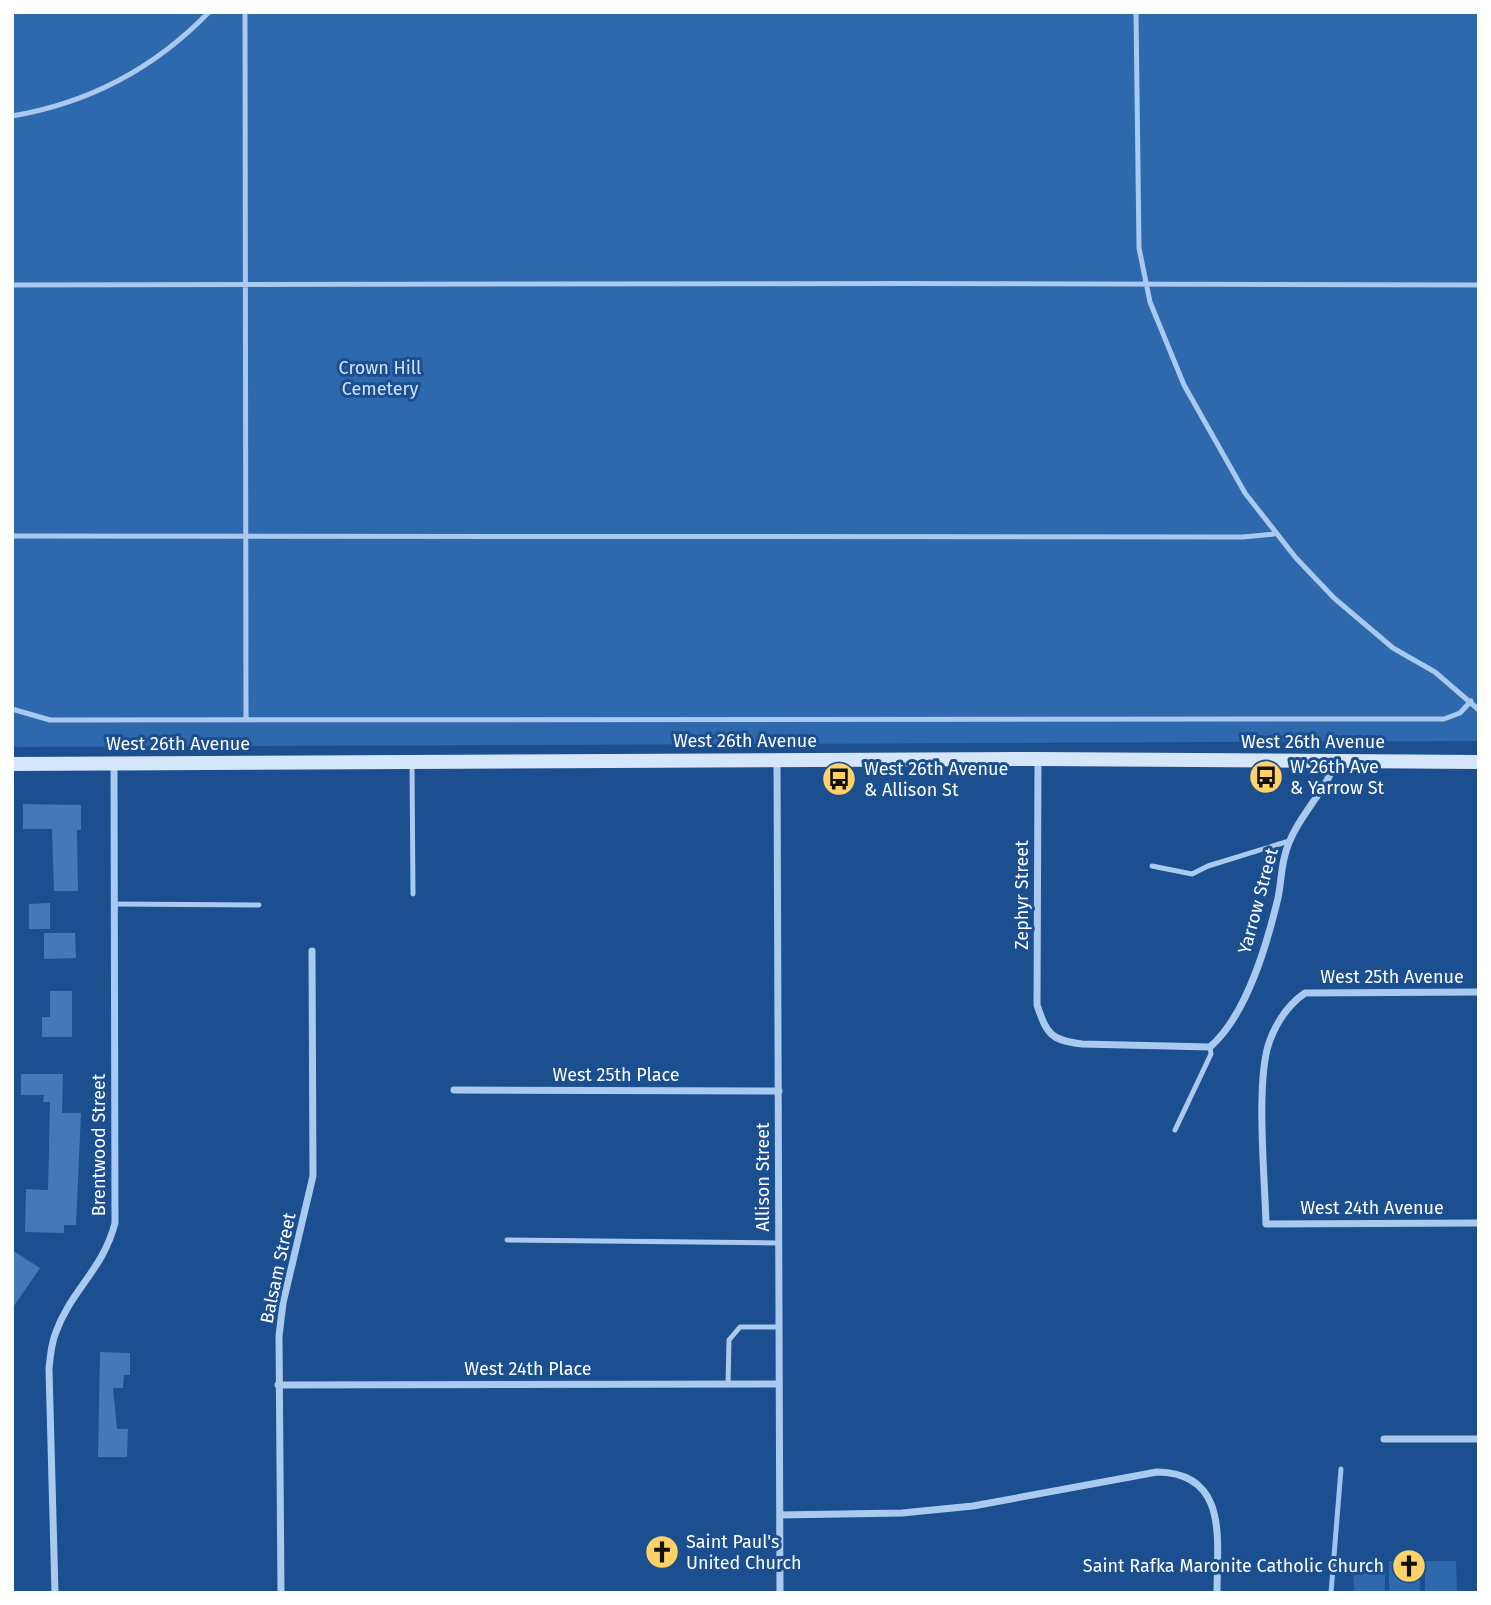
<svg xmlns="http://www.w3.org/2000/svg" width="1491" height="1605" viewBox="0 0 1491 1605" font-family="'Fira Sans',sans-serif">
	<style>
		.green { fill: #2e69ad }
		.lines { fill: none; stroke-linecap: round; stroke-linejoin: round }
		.stream { stroke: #9cc4f0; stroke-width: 5 }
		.building { fill: #4478b7 }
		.lane { stroke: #a9c9ee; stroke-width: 5 }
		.street { stroke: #a9c9ee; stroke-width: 7 }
		.secondary { stroke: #d6e6fa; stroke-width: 14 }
		.labels { text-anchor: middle; stroke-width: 6; stroke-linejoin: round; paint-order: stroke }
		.park-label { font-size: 18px; fill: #cfe3fa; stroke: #1b4f8f }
		.street-label { font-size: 18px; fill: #fff; stroke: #1b4f8f }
		.poi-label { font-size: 18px; fill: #fff; stroke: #1b4f8f; text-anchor: start }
	</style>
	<rect width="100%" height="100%" fill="#1b4f8f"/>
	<path class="green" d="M12 12H1479V741L12 747Z
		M1420 1561V1593H1389V1561Z
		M1425 1561H1456L1457 1593H1425Z
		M1353 1562H1385V1593H1354Z"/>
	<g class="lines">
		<path class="stream" d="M1331 1593 1341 1469"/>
	</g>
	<path class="building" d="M23 804 81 805V830H77L78 891H54L52 829H23Z
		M50 903V929H29V904Z
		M44 933H75L76 958 44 959Z
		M50 991H72V1037H42V1017H50Z
		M21 1074H63L62 1113H81L76 1225H64V1233L25 1232 26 1189 48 1190 50 1102H43L44 1095H21Z
		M12 1250 40 1268 12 1309Z
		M100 1352 130 1353V1375H124L123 1388H113L117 1429H128L127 1457H98Z"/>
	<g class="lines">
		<path class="lane" d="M245 12 246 720
			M1136 12 1139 248 1150 302 1184 385 1245 493 1296 558 1334 598 1393 648 1435 672 1479 710
			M12 116C89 103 155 68 209 12
			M12 285C501 284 990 282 1479 285
			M12 536 1243 537 1274 534
			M12 709 50 720 1444 719 1460 713 1471 701
			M412 764 413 894
			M1152 866 1192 874 1208 866 1289 841
			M114 904 259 905
			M1175 1130 1211 1054 1210 1047
			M507 1240 778 1243
			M728 1385 729 1340 740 1327H779"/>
		<path class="street" d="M1038 759 1037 1005C1047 1034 1050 1040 1082 1044L1210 1047C1247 1015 1267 944 1278 898 1281 884 1281 869 1285 855 1293 821 1324 795 1336 761
			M777 760 780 1593
			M1479 992 1305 993C1289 1004 1277 1022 1270 1040 1255 1078 1265 1180 1266 1224L1479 1223
			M454 1090 779 1091
			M278 1385 779 1384
			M1384 1439H1479
			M780 1515 902 1513 973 1506 1157 1472C1229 1473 1217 1540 1217 1593
			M55 1593 49 1369C50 1357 51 1344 56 1332 71 1290 103 1270 115 1223L114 764
			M281 1593 279 1336 283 1303 313 1176 312 951"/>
		<path class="secondary" d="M12 764 1038 759 1479 762"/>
	</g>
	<defs>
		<g id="bus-disc" transform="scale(1.75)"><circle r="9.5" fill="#ffd166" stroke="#1b4f8f"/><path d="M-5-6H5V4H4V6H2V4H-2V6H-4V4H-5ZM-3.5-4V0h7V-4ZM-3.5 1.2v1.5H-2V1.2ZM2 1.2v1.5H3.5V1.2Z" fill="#111"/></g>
		<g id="church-disc" transform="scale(1.75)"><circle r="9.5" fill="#ffd166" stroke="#1b4f8f"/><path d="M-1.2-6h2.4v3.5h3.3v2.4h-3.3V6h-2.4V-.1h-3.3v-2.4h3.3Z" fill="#111"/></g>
	</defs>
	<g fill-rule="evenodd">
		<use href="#bus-disc" x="1266" y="777"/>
		<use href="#bus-disc" x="839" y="779"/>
		<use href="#church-disc" x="662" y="1552"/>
		<use href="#church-disc" x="1409" y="1566"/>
	</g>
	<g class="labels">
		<g class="park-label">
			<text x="380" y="374">Crown Hill<tspan x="380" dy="21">Cemetery</tspan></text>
		</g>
		<g class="street-label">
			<text x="745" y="747">West 26th Avenue</text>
			<text x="1313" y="748">West 26th Avenue</text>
			<text x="178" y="750">West 26th Avenue</text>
			<text transform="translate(1022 895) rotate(-90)" y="6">Zephyr Street</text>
			<text transform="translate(1258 901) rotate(-75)" y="6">Yarrow Street</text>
			<text x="1392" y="983">West 25th Avenue</text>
			<text x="616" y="1081">West 25th Place</text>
			<text transform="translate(99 1145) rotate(-90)" y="6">Brentwood Street</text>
			<text transform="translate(763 1177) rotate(-90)" y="6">Allison Street</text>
			<text x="1372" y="1214">West 24th Avenue</text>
			<text transform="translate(278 1268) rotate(-78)" y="6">Balsam Street</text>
			<text x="528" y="1375">West 24th Place</text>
		</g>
		<g class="poi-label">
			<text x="1290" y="773">W 26th Ave<tspan x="1290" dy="21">&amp; Yarrow St</tspan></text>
			<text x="864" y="775">West 26th Avenue<tspan x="864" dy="21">&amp; Allison St</tspan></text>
			<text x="686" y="1548">Saint Paul's<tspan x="686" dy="21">United Church</tspan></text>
			<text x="1384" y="1572" text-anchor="end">Saint Rafka Maronite Catholic Church</text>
		</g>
	</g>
	<rect width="1491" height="1605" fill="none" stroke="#ffffff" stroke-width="28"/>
</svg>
